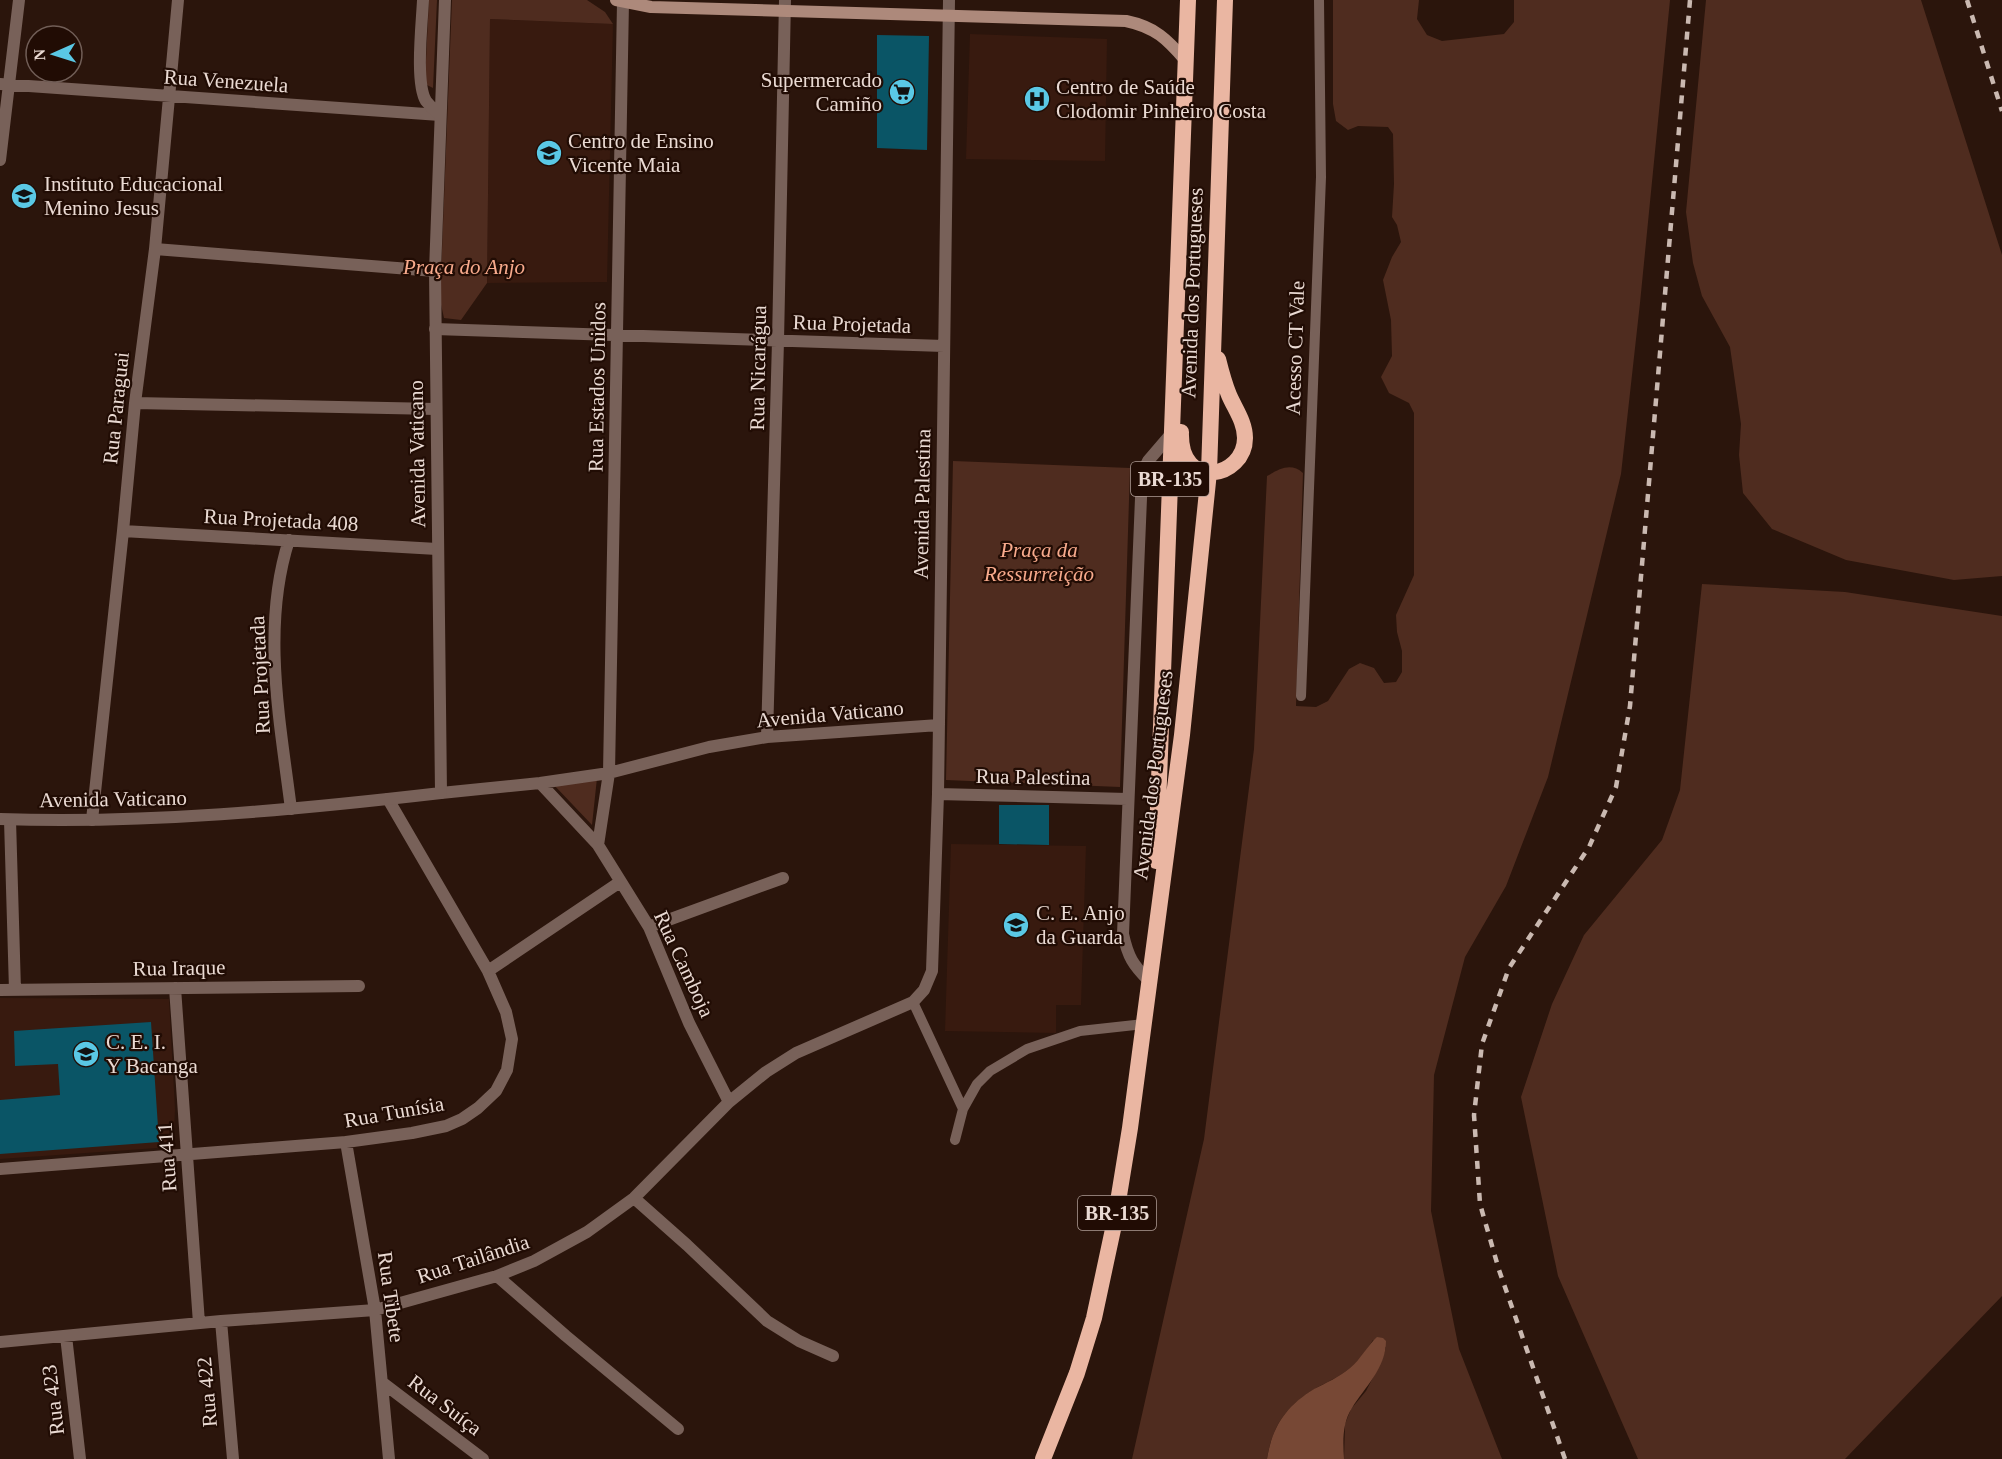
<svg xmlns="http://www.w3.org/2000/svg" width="2002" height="1459" viewBox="0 0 2002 1459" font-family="'Times New Roman',serif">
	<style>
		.built { fill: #381a0f }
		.green { fill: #4f2c1f }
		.water { fill: #774835 }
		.building { fill: #0a5566 }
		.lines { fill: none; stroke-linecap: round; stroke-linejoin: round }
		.service { stroke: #786159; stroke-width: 10 }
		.minor { stroke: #786159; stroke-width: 12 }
		.tertiary { stroke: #786159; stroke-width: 12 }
		.secondary { stroke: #ad897b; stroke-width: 12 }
		.trunk { stroke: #eab6a2; stroke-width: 16 }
		.rail { stroke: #cab9b1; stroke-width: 4.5; stroke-dasharray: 8 8; stroke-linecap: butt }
		.labels { text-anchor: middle; stroke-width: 4.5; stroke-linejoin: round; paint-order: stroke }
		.shield { fill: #210c04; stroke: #ae9c95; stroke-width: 1.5 }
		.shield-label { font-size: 20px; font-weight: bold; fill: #eadad3 }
		.poi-label { font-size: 21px; fill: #eadad3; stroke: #210c04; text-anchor: start }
		.street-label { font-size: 21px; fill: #eadad3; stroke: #210c04 }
		.park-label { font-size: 21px; font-style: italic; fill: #f8aa8c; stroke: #210c04 }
	</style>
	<rect width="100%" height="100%" fill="#2b150c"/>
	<path class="built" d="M490 19 613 24 607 282 487 283Z
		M970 34 1107 39 1105 161 966 159Z
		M951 844 1086 846 1081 1005H1056V1033L945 1031Z
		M0 998 169 999 175 1109 174 1131 170 1139 164 1145 157 1148 0 1159Z"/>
	<path class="green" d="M429 0H437L433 88 427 85 425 80Z
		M452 0H587L605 12 613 24 490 19 487 283 461 320 444 318 440 300Z
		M1333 0H1419L1417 19 1427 35 1442 41 1504 34 1514 22V0H1670L1640 303 1621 474 1548 777 1506 886 1465 957 1434 1075 1431 1211 1459 1349 1502 1459H1344L1345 1424 1351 1409 1366 1391 1382 1360 1386 1347 1373 1340C1366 1351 1359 1361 1349 1369 1339 1377 1327 1382 1316 1388 1287 1405 1272 1426 1267 1459H1132L1204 1139 1254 749 1267 476C1279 469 1291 462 1303 473L1296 706 1316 707 1328 701 1349 669 1360 663 1374 668 1384 683 1396 682 1402 672V651L1397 632 1396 615 1414 575V413L1409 403 1389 393 1381 377 1392 356 1391 320 1383 280 1392 257 1401 242 1397 225 1392 217 1394 184 1393 134 1388 127 1358 126 1348 130 1336 121 1333 104Z
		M1706 0H1921L2002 255V576L1954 580 1846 560 1772 529 1743 493 1739 455 1741 424 1730 347 1702 296 1693 263 1686 212Z
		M953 461 1130 468 1120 787 946 780Z
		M1702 584 1845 592 2002 616V1296L1845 1459H1638L1558 1276 1521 1097 1552 1004 1584 935 1662 840 1680 790Z
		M597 778 592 825 553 784Z"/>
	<path class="water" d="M1377 1337 1383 1338 1386 1341C1386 1368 1365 1387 1352 1408 1342 1423 1343 1442 1344 1459H1267C1272 1427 1286 1406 1314 1389 1326 1383 1339 1377 1350 1368 1361 1359 1367 1346 1377 1337Z"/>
	<path class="building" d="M877 35 929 36 927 150 877 148Z
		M999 805H1049V845L999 844Z
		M151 1022 159 1142 0 1154V1100L60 1095 58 1064 15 1066 14 1031Z"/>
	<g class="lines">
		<path class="service" d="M1301 696 1321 177 1319 0
			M913 1002 963 1109
			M955 1140 963 1109 977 1084 990 1071 1027 1049 1080 1031 1144 1024"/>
		<path class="minor" d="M0 84 440 115
			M0 160 19 0
			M155 249 435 271
			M435 329 944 346
			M135 403 436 409
			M123 531 437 549
			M289 540C261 627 280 721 291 809
			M767 737 778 341 785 0
			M540 783 598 845 649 927 689 1023 729 1102
			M441 793 540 783 609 773 709 747 767 737 939 725
			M938 794 1127 799
			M10 820 15 990
			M92 820 123 531 135 403 155 249 178 0
			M598 845 609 773 623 2
			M649 927 783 878
			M488 971 620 882
			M1149 981C1133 965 1128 957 1123 934L1142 474 1148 461 1172 433
			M175 988 199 1323
			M0 990 359 986
			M346 1142 375 1310 389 1459
			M0 1169 346 1142 412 1133 446 1126 462 1119 478 1108 496 1091 507 1070 512 1039 506 1012 488 971 388 799
			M634 1198 687 1245 767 1321 799 1341 833 1356
			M497 1276 566 1336 678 1429
			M221 1321 233 1459
			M66 1336 80 1459
			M0 1342 221 1321 375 1310 497 1276 534 1261 587 1232 634 1198 729 1102 766 1072 796 1053 913 1002 924 990 932 971 938 794 949 0
			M383 1383 483 1459"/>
		<path class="tertiary" d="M423 0C422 23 415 83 426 101 430 106 435 111 440 115
			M0 819C148 824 294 810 441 793L435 271 445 0"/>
		<path class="secondary" d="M616 0 651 7 1126 21C1155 27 1167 39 1186 61"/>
		<path class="trunk" d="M1181 432C1179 492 1245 478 1245 438 1245 422 1235 409 1229 395 1224 383 1221 371 1218 359
			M1156 861 1188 0
			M1043 1459 1077 1373 1094 1318 1115 1220 1130 1128 1182 735 1209 472 1225 0"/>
		<path class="rail" d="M1967 0 2002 111
			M1565 1459 1499 1270 1480 1204 1474 1115 1482 1044 1509 968 1589 847 1616 787 1630 706 1690 0"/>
	</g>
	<defs>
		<g id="supermarket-disc" transform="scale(1.35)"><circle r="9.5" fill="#5ac8e5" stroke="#210c04"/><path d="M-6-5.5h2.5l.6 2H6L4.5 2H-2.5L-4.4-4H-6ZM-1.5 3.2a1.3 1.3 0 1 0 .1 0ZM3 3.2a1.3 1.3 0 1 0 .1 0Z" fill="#111"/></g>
		<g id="hospital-disc" transform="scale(1.35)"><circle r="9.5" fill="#5ac8e5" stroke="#210c04"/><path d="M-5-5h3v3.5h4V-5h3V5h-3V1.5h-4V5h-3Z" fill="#111"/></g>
		<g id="school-disc" transform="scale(1.35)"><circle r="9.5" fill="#5ac8e5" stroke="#210c04"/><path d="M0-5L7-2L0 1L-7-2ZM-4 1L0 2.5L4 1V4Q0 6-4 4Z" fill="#111"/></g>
	</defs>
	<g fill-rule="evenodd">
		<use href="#supermarket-disc" x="902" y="92"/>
		<use href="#hospital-disc" x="1037" y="99"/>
		<use href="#school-disc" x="549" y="153"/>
		<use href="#school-disc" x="24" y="196"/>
		<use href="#school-disc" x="1016" y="925"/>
		<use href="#school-disc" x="86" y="1054"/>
	</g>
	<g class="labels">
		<g class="shield">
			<rect x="1131" y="462" width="78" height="34" rx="4.5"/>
			<rect x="1078" y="1196" width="78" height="34" rx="4.5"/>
		</g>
		<g class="shield-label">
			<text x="1170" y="486">BR-135</text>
			<text x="1117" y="1220">BR-135</text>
		</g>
		<g class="poi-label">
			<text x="882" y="87" text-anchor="end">Supermercado<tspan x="882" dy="24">Camiño</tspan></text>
			<text x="1056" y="94">Centro de Saúde<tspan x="1056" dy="24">Clodomir Pinheiro Costa</tspan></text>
			<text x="568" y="148">Centro de Ensino<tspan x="568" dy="24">Vicente Maia</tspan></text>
			<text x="44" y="191">Instituto Educacional<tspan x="44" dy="24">Menino Jesus</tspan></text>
			<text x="1036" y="920">C. E. Anjo<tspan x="1036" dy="24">da Guarda</tspan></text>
			<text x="106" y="1049">C. E. I.<tspan x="106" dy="24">Y Bacanga</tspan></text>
		</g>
		<g class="street-label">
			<text transform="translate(226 81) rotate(4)" y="7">Rua Venezuela</text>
			<text transform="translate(1192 293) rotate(-88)" y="7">Avenida dos Portugueses</text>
			<text transform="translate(852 324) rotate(2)" y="7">Rua Projetada</text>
			<text transform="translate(1295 348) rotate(-88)" y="7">Acesso CT Vale</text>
			<text transform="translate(758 368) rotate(-89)" y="7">Rua Nicarágua</text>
			<text transform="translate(597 387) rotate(-89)" y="7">Rua Estados Unidos</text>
			<text transform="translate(116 408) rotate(-84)" y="7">Rua Paraguai</text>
			<text transform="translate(417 454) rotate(-91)" y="7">Avenida Vaticano</text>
			<text transform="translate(922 504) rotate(-89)" y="7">Avenida Palestina</text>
			<text transform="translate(281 520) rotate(3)" y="7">Rua Projetada 408</text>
			<text transform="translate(260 675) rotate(-93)" y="7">Rua Projetada</text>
			<text transform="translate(830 714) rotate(-5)" y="7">Avenida Vaticano</text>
			<text transform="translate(1153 775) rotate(-83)" y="7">Avenida dos Portugueses</text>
			<text transform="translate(1033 777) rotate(1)" y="7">Rua Palestina</text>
			<text transform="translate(113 799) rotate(-1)" y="7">Avenida Vaticano</text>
			<text transform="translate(684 964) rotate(65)" y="7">Rua Camboja</text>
			<text transform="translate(179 968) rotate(-1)" y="7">Rua Iraque</text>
			<text transform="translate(394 1112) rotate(-10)" y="7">Rua Tunísia</text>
			<text transform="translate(167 1157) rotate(-94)" y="7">Rua 411</text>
			<text transform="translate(473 1259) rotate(-18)" y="7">Rua Tailândia</text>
			<text transform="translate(391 1297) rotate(82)" y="7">Rua Tibete</text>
			<text transform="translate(207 1392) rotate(-95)" y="7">Rua 422</text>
			<text transform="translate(53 1400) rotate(-97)" y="7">Rua 423</text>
			<text transform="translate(445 1405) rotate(37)" y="7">Rua Suíça</text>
		</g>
		<g class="park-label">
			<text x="464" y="274">Praça do Anjo</text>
			<text x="1039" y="557">Praça da<tspan x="1039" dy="24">Ressurreição</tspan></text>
		</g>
	</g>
	<g transform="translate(54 54) rotate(267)"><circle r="28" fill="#210c04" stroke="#715e57" stroke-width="1.5"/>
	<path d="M0-4.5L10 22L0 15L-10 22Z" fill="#5ac8e5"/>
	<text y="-9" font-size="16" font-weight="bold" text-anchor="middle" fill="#eadad3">N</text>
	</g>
</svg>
